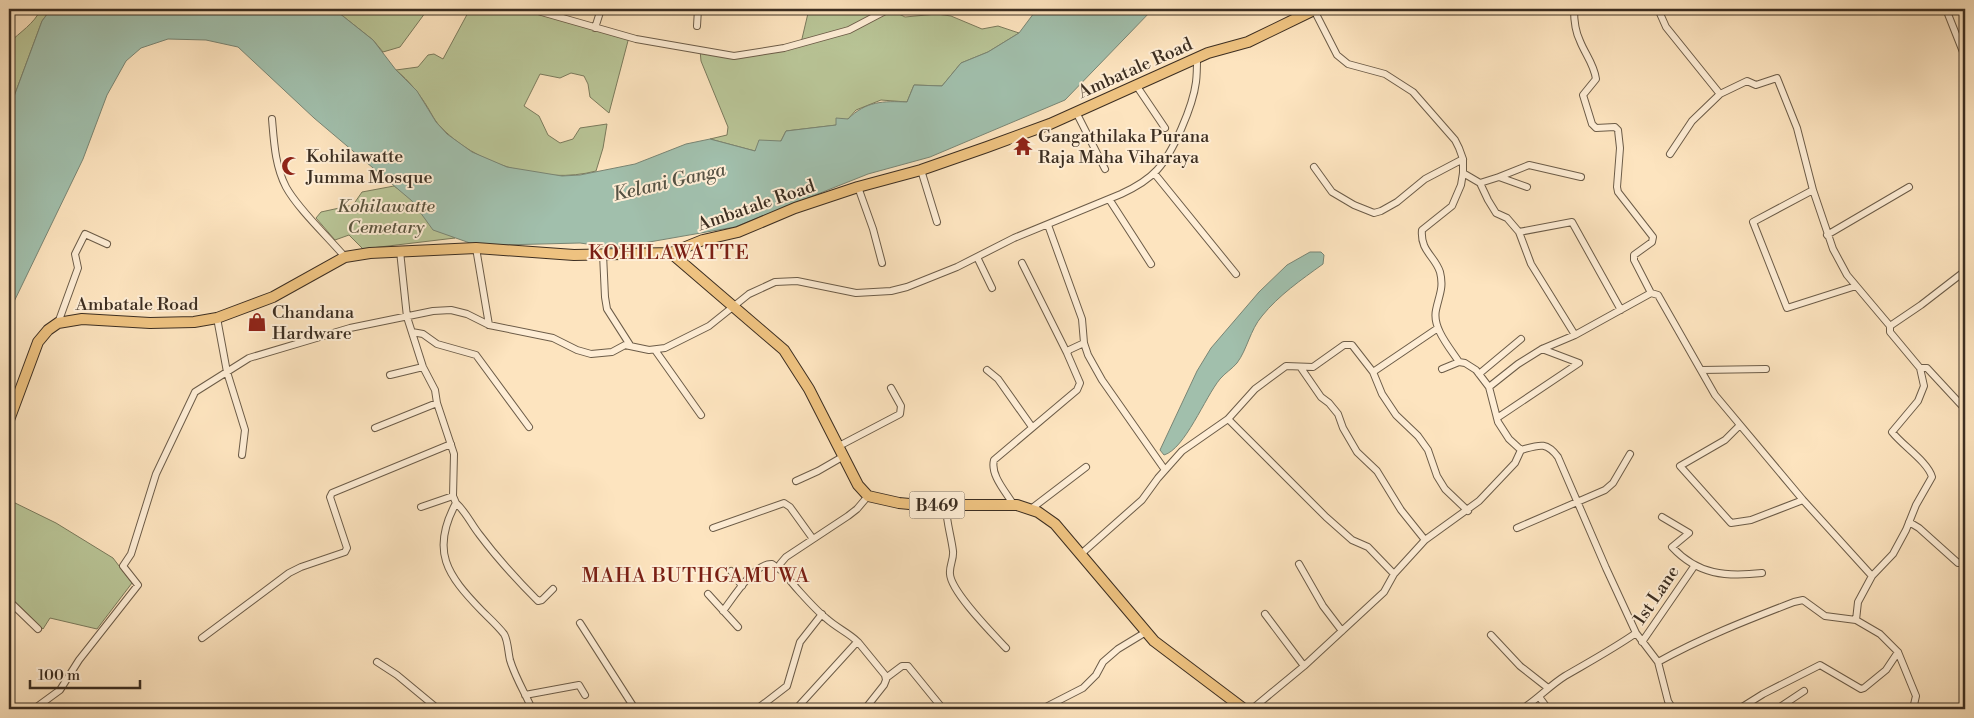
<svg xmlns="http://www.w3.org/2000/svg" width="1974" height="718" viewBox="0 0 1974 718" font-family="'Libre Bodoni',serif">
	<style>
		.green { fill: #b9c597; stroke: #7a7a5c }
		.water { fill: #a1bfac; stroke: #798574 }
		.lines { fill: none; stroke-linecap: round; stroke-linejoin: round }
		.street-casing { stroke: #6c5c48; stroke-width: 8 }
		.primary-casing { stroke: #3c2e21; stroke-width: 12 }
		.street { stroke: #feedd5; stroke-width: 6 }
		.primary { stroke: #eec280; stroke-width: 10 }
		.labels { text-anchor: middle; stroke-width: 4; stroke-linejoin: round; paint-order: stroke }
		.shield { fill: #feedd5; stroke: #766757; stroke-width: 1 }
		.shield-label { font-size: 16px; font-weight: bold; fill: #3c2e21 }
		.street-label { font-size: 18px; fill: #3c2e21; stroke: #feedd5 }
		.poi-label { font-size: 18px; fill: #3c2e21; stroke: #feedd5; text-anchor: start }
		.park-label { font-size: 18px; font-style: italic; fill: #5b543e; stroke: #feedd5 }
		.water-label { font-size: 19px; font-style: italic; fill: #555244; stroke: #feedd5 }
		.quarter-label { font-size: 20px; letter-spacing: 1px; fill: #7a1f14; stroke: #feedd5 }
	</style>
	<rect width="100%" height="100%" fill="#fde4bf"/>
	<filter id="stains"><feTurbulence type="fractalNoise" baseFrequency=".004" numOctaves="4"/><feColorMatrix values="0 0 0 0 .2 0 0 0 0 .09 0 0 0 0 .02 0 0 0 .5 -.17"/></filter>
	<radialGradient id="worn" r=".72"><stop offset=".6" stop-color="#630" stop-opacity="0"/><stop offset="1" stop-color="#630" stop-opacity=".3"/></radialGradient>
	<path class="green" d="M41 9H51L42 21 9 110V43C20 32 34 24 41 9Z
		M334 9H428L400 47 383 52 373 40Z
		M470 9H531L629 37 609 113 590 97 588 84 584 76 571 73 560 78 540 74 524 106 539 116 548 135 560 143 573 139 580 128 607 124 603 148 596 171C544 185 474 165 438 124 434 119 431 113 428 108 419 93 409 81 396 70L418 67 428 55 434 54 443 59Z
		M809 9H895L897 13 905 17 937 14 951 16 982 29 998 26 1019 33 988 52 961 63 942 86 914 85 907 102 881 100 856 110 848 119 837 125 786 131 781 141 755 151 710 139 727 135 728 127 701 61 700 50 734 56 801 43Z
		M394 186 413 199 434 227 455 238 363 249 349 235 335 240 316 218 321 212 353 205 362 192Z
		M9 500 56 523 113 558 132 583 97 629 50 618 43 629 9 596Z"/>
	<path class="water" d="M51 9H334L373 40 396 70 417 91 436 122 447 134 472 152 507 167 562 176 580 175 635 164 686 144 710 139 755 151 759 140 781 141 786 131 836 125V118L848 119C866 101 883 101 907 102L914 85 942 86 961 63 988 52 1019 33 1037 9H1153L1065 100 930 157 868 174 735 227 615 248 580 243 502 245 470 243 433 230 412 201 314 118 238 47 206 40 168 39 141 48 126 61 107 95 83 159 9 312V110L42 21Z
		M1310 252H1321L1324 255 1323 264C1301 280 1279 295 1262 316 1250 330 1247 350 1237 363 1232 369 1225 373 1220 379 1205 397 1185 449 1164 455L1160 450 1197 371 1211 348 1259 292 1287 265Z"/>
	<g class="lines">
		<g class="street-casing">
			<path id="street" d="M531 9 636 39 734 56 784 48 849 30 889 9
				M1574 9C1574 20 1575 31 1580 41 1585 54 1594 64 1596 79L1583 95 1592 124 1596 128 1615 127 1618 130 1620 148 1617 187 1618 192 1653 237 1652 242 1634 255V260L1651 293
				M1658 9 1666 27 1720 94 1747 81 1756 85 1777 78 1797 128 1813 190 1833 249 1847 275 1890 326V332L1920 368H1927L1965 409
				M1946 9 1965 57
				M1314 10 1337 55 1348 64 1385 74 1413 92 1455 140 1459 148 1463 159V173L1461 185 1452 206 1422 230C1420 251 1435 256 1440 272 1444 288 1439 295 1436 310 1432 328 1450 348 1459 362
				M697 26 698 9
				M595 28 601 9
				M1136 85 1165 128
				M1076 112 1105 169
				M272 119C274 142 275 166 286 187 298 209 328 237 345 257
				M1670 154 1692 121 1720 94
				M1314 167 1332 192 1354 205 1374 213 1381 211 1397 202 1425 179 1463 159
				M921 170 937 222
				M1154 173 1236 274
				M1463 173 1480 183 1499 177 1527 187
				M1499 177 1529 165 1581 177
				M1480 183 1488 200 1496 213 1507 218 1519 232
				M858 187 873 229 882 263
				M1813 190 1753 222 1787 308 1856 286
				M1109 199 1151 264
				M1048 225 1082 319 1084 343 1088 355 1102 380 1165 470
				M1827 235 1909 187
				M476 248 489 325
				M400 251 407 317 423 367 435 390 437 403 454 454 453 496 456 503C430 551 447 575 482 611 489 618 498 626 504 634 508 640 508 652 510 660 515 677 525 693 532 709
				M603 254 605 297 607 309 630 345
				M977 257 992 288
				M1022 263 1067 353
				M217 318 227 372 245 430 242 455
				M58 323 78 268 75 254 85 234 107 244
				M1890 326 1921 305 1965 271
				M412 332 423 334 437 344 476 355 529 427
				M1575 335 1531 264 1519 232 1572 222 1621 310
				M655 350 701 415
				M1301 368 1321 397 1329 403 1338 414 1343 428 1357 452 1377 471 1401 510 1425 540
				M1442 369 1459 362 1465 363 1476 370 1489 387 1498 422 1509 439 1521 450
				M987 370 998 379 1032 427
				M1701 370 1766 369
				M1373 372 1438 328
				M1479 374 1521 339
				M390 375 423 367
				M1489 387 1518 364 1542 349 1575 335 1651 293 1658 295 1715 395 1803 500 1872 576 1858 602 1856 620
				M1497 418 1579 363 1542 349
				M1228 419 1326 517 1352 540 1368 547 1394 574
				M1739 426 1725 440 1680 466 1731 523 1751 520 1803 500
				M375 428 437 403
				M839 446 900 414 901 406 891 388
				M796 481 818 471 844 456
				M456 503C466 512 471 524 479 534 497 558 517 580 538 601L542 600 553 589
				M1013 504C1006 492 990 475 994 460L1077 390 1080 383 1067 353 1069 350 1084 343
				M946 505C946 521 951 535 953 551 954 559 949 566 950 574 951 592 993 634 1006 648
				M421 507 453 496
				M1031 509 1086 467
				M1662 517 1689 533 1672 547C1698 575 1726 577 1762 573
				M1909 522 1919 528 1958 563 1962 562 1965 558
				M713 528 784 503 790 507 813 539
				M1517 528 1605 490 1613 483 1630 454
				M1081 554 1142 500 1158 478 1182 451 1228 419 1255 389 1286 366 1313 367 1344 345H1352L1373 372 1382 394 1396 415 1418 436 1428 450 1437 476 1445 489 1468 511
				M1299 564 1323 606 1342 631
				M731 571 742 586
				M1872 576 1893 554 1906 530 1916 505 1932 477C1928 462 1903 446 1892 432L1918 401 1924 386 1920 368
				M708 594 738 627
				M9 601 38 629
				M723 611C733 598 754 563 772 564L782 571
				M1265 614 1304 666
				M580 623 635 709
				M1491 635 1520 666 1548 688
				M202 638 289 573 301 567 345 552 347 548 330 497 332 493 451 444
				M1642 642 1695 565
				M377 662 397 675 438 709
				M1658 662C1701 638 1747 620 1794 602L1803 600 1825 616 1856 620 1880 634 1898 652 1916 696 1913 709
				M886 678 902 666H908L943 709
				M525 695 579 685 585 695
				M1540 698 1548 709
				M9 704 15 709
				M34 709 60 690 79 660 138 585 123 566 131 554 156 474 195 392 249 358 350 328 433 311 451 310 467 314 489 325 553 338 577 350 591 354 612 352 625 345 649 350 665 348 709 326 749 294 775 282 797 281 856 293 891 291 907 287 957 267 1014 238 1121 194C1134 188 1147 181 1157 170 1173 153 1193 106 1196 82 1197 74 1197 66 1197 58
				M757 709 787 686 800 642 822 614
				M796 709 857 642
				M865 709 884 685 886 680 885 675C876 664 867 653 858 642 849 633 837 628 827 619 818 612 781 574 780 564L786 557 848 516 857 509 868 496
				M1042 709 1083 688 1096 675 1103 662 1118 649 1146 632
				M1252 709 1304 666 1384 592 1394 574 1425 540 1479 501 1515 463 1521 450C1539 445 1546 441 1558 457L1606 568 1636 633
				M1522 709C1538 699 1549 686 1565 676 1589 662 1613 649 1636 633L1658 662 1668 701 1673 709
				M1739 709 1763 694 1820 665 1861 689 1864 688 1886 670 1898 652
				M1777 709 1804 691"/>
		</g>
		<g class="primary-casing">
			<path id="primary" d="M671 253 784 350 809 389 858 485 868 496 899 503 920 505H1017L1038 512 1055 524 1154 641 1244 709
				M9 420 38 342 48 330 58 323 82 319 150 323 194 322 217 318 273 297 345 257 370 253 476 248 574 255 671 253 703 240 738 232 795 208 858 187 921 170 987 147 1050 124 1208 53 1248 42 1316 9"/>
		</g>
		<use href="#street" class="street"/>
		<use href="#primary" class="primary"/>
	</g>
	<defs>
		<g id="temple-bare" transform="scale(1.5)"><path d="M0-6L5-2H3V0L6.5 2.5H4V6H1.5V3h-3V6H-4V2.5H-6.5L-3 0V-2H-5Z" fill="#8f2418" stroke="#feedd5" stroke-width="2.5" paint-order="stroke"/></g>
		<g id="mosque-bare" transform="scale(1.5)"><path d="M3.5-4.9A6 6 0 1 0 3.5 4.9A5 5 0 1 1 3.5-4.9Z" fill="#8f2418" stroke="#feedd5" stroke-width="2.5" paint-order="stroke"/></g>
		<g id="shop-bare" transform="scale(1.5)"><path d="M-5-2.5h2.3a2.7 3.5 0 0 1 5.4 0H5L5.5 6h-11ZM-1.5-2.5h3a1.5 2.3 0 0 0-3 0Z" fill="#8f2418" stroke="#feedd5" stroke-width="2.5" paint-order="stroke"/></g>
	</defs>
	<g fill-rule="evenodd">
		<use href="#temple-bare" x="1023" y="146"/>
		<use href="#mosque-bare" x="291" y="166"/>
		<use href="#shop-bare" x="257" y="322"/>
	</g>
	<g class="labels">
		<rect class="shield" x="909.5" y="491.5" width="55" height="27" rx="4"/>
		<g class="shield-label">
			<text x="937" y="511">B469</text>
		</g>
		<g class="street-label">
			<text transform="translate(1135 68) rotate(-24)" y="6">Ambatale Road</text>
			<text transform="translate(756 205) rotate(-19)" y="6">Ambatale Road</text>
			<text x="137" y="310">Ambatale Road</text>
			<text transform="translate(1656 595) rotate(-56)" y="6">1st Lane</text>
		</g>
		<g class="poi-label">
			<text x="1038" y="142">Gangathilaka Purana<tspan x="1038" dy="21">Raja Maha Viharaya</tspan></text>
			<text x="306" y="162">Kohilawatte<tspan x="306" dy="21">Jumma Mosque</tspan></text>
			<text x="272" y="318">Chandana<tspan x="272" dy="21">Hardware</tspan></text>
		</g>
		<g class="park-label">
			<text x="386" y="212">Kohilawatte<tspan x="386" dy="21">Cemetary</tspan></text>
		</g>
		<g class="water-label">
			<text transform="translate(669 181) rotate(-13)" y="7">Kelani Ganga</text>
		</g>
		<g class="quarter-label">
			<text x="669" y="259">KOHILAWATTE</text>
			<text x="696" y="582">MAHA BUTHGAMUWA</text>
		</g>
	</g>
	<rect width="1974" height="718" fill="none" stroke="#fde4bf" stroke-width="30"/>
	<rect x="10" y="10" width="1954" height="698" fill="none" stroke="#3c2e21" stroke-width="2.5"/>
	<rect x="15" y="15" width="1944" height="688" fill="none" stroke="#3c2e21"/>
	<path d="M30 680v8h110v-8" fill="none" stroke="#3c2e21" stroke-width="2.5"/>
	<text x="38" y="680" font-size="15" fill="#3c2e21" stroke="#feedd5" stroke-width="4" paint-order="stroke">100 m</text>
	<rect width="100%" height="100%" filter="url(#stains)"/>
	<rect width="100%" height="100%" fill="url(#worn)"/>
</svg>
